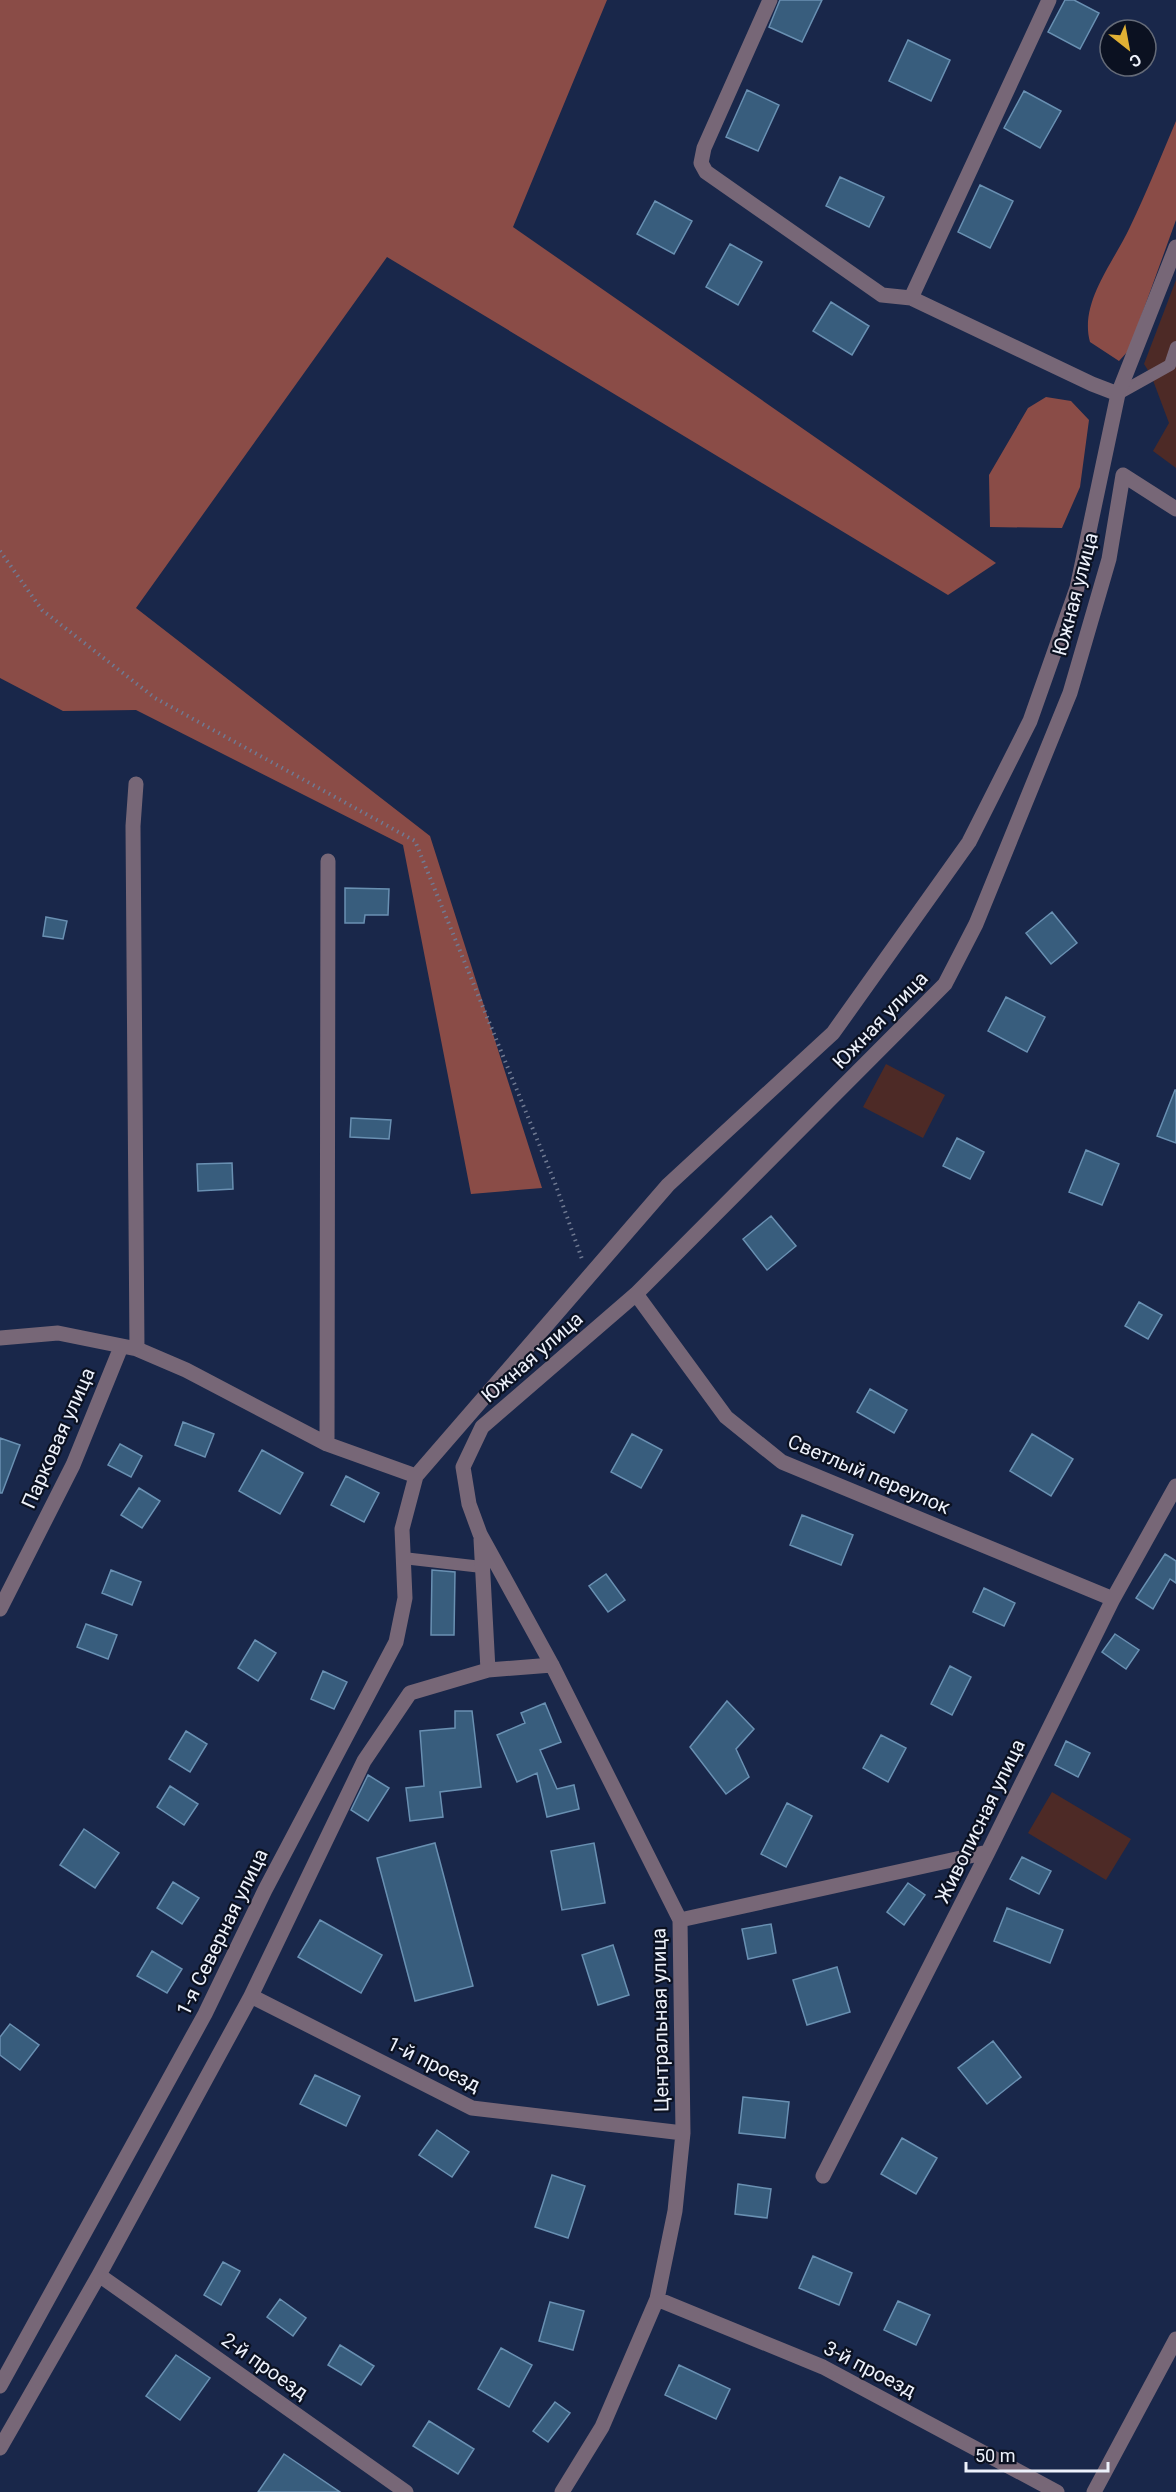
<svg xmlns="http://www.w3.org/2000/svg" width="1176" height="2492" viewBox="0 0 1176 2492" font-family="Roboto,sans-serif">
	<style>
		.green { fill: #4d2a26 }
		.forest { fill: #8a4c47 }
		.building { fill: #385d7d; stroke: #6990b2; stroke-width: 1.5 }
		.lines { fill: none; stroke-linecap: round; stroke-linejoin: round }
		.path { stroke: #707a92; stroke-width: 4; stroke-dasharray: 1.5 4.5; stroke-linecap: butt }
		.lane { stroke: #776777; stroke-width: 12 }
		.street { stroke: #776777; stroke-width: 15 }
		.labels { text-anchor: middle; stroke-width: 4.5; stroke-linejoin: round; paint-order: stroke }
		.street-label { font-size: 20px; fill: #edf1fb; stroke: #0b1121 }
	</style>
	<rect width="100%" height="100%" fill="#19274a"/>
	<path class="green" d="M1176 280V468L1153 451 1169 423 1151 375 1144 364Z
		M886 1064 945 1095 923 1138 863 1107Z
		M1052 1792 1131 1839 1106 1880 1028 1833Z"/>
	<path class="forest" d="M0 0H607L513 227 996 563 948 595 387 257 136 608 430 836 542 1188 471 1194 403 845 136 710 63 711 0 678Z
		M1176 121V220L1129 350 1119 361 1090 342C1079 302 1114 262 1130 227 1147 192 1161 156 1176 121Z
		M1046 397 1071 401 1089 420 1080 487 1062 528 990 527 989 475 1028 408Z"/>
	<path class="building" d="M780 0H822L802 42 769 27Z
		M1065 0H1074L1099 13 1080 49 1048 32Z
		M908 40 950 60 931 101 889 81Z
		M747 90 779 105 758 151 726 137Z
		M1024 91 1061 111 1040 148 1004 128Z
		M840 177 884 197 869 227 826 206Z
		M980 185 1013 201 990 248 958 232Z
		M655 201 692 221 674 254 637 234Z
		M730 244 762 262 738 305 706 287Z
		M831 302 869 326 852 355 813 331Z
		M345 888 389 889 388 915H365L364 923H345Z
		M1052 912 1077 943 1051 964 1026 933Z
		M46 917 67 921 63 939 43 936Z
		M1006 997 1045 1017 1027 1052 988 1031Z
		M1175 1090H1176V1143L1157 1136Z
		M351 1118 391 1120 389 1139 350 1137Z
		M957 1138 984 1152 970 1179 943 1166Z
		M1086 1150 1119 1164 1102 1205 1069 1192Z
		M232 1163 233 1189 198 1191 197 1164Z
		M771 1216 796 1246 767 1270 743 1239Z
		M1139 1302 1162 1315 1148 1339 1125 1326Z
		M870 1389 907 1410 894 1433 857 1412Z
		M183 1422 214 1434 205 1457 175 1445Z
		M632 1434 662 1450 641 1488 611 1472Z
		M1032 1434 1073 1459 1051 1496 1010 1471Z
		M0 1438 20 1445 2 1493H0Z
		M120 1444 142 1456 131 1477 108 1465Z
		M262 1450 303 1473 280 1514 239 1491Z
		M346 1476 379 1493 364 1522 331 1505Z
		M139 1488 160 1501 142 1528 121 1515Z
		M802 1515 853 1535 841 1565 790 1545Z
		M1165 1554 1176 1561V1583L1170 1579 1153 1609 1136 1598Z
		M111 1570 141 1582 132 1605 102 1593Z
		M432 1570 455 1572 454 1635H431Z
		M606 1574 625 1600 608 1612 589 1586Z
		M984 1588 1015 1603 1004 1626 973 1612Z
		M86 1624 117 1635 108 1659 77 1647Z
		M1115 1634 1139 1650 1126 1669 1102 1652Z
		M255 1640 276 1653 258 1681 238 1668Z
		M950 1666 971 1677 952 1715 931 1704Z
		M323 1671 347 1682 334 1709 311 1699Z
		M727 1701 754 1729 736 1749 749 1777 726 1794 690 1747Z
		M545 1703 561 1742 540 1750 557 1789 574 1785 579 1809 547 1817 537 1773 517 1782 497 1735 525 1723 521 1713Z
		M455 1711H472L481 1787 440 1792 443 1817 410 1821 406 1788 424 1786 420 1731 455 1728Z
		M186 1731 207 1744 190 1772 169 1759Z
		M881 1735 906 1748 888 1782 863 1768Z
		M1066 1741 1090 1753 1078 1777 1055 1765Z
		M368 1775 389 1788 368 1821 351 1810Z
		M170 1786 198 1804 184 1825 157 1807Z
		M787 1803 812 1816 786 1867 761 1854Z
		M84 1829 119 1853 95 1888 60 1865Z
		M435 1843 473 1986 415 2001 377 1858Z
		M594 1843 605 1903 562 1910 551 1851Z
		M1022 1857 1051 1871 1039 1894 1010 1879Z
		M173 1882 199 1898 182 1924 157 1908Z
		M908 1883 925 1895 904 1925 887 1912Z
		M1007 1908 1063 1930 1050 1963 994 1941Z
		M320 1920 382 1955 361 1993 298 1957Z
		M771 1924 776 1953 748 1959 742 1929Z
		M613 1945 629 1995 598 2005 582 1955Z
		M152 1951 182 1969 167 1993 137 1976Z
		M837 1967 850 2012 807 2025 793 1980Z
		M10 2024 39 2045 20 2070 0 2055V2037Z
		M993 2041 1021 2077 987 2104 958 2068Z
		M315 2075 360 2096 346 2126 300 2104Z
		M743 2097 789 2102 785 2138 739 2133Z
		M437 2130 469 2152 452 2177 419 2155Z
		M902 2138 937 2158 916 2194 881 2174Z
		M552 2175 585 2186 568 2238 535 2227Z
		M738 2184 771 2189 767 2218 735 2214Z
		M813 2256 852 2273 839 2305 799 2288Z
		M223 2262 240 2271 221 2305 204 2295Z
		M280 2299 306 2318 293 2336 267 2317Z
		M898 2301 930 2315 916 2345 884 2330Z
		M550 2302 584 2311 573 2350 539 2341Z
		M340 2345 374 2366 361 2385 328 2365Z
		M501 2348 532 2365 509 2407 478 2389Z
		M176 2355 210 2378 180 2420 146 2396Z
		M679 2365 730 2389 716 2419 665 2395Z
		M555 2402 570 2413 548 2442 533 2431Z
		M429 2421 474 2449 458 2474 413 2446Z
		M284 2454 340 2492H258Z"/>
	<g class="lines">
		<path class="path" d="M0 551 42 610 155 698 415 841 555 1183 582 1259"/>
		<path class="lane" d="M1118 394 1170 365 1176 347
			M403 1558 482 1567"/>
		<path class="street" d="M770 0 704 148 701 163 706 172 882 295 911 298 1092 384 1118 394
			M911 298 1049 0
			M136 784 133 826 137 1349
			M636 1294 726 1417 782 1462 1113 1599
			M0 1338 58 1333 137 1349 186 1370 327 1444 416 1476 668 1185 833 1033 969 842 1030 721 1077 588 1118 394 1176 247
			M327 1444 328 861
			M481 1539 488 1670
			M0 1609 73 1465 121 1347
			M680 1920 988 1852
			M251 1996 472 2108 683 2133
			M823 2176 988 1852 1113 1599 1176 1486
			M99 2275 406 2492
			M657 2299 823 2367 1057 2492
			M0 2386 205 2014 265 1890 396 1642 405 1598 402 1529 416 1476
			M0 2448 99 2275 251 1996 364 1761 410 1693 488 1670 552 1665
			M562 2492 602 2427 657 2299 675 2211 683 2133 680 1920 552 1665 480 1534 469 1504 463 1467 482 1427 636 1294 945 984 976 924 1070 693 1109 559 1123 475 1176 509
			M1094 2492 1176 2339"/>
	</g>
	<g class="labels">
		<g class="street-label">
			<text transform="translate(1075 594) rotate(-75)" y="7">Южная улица</text>
			<text transform="translate(880 1020) rotate(-46)" y="7">Южная улица</text>
			<text transform="translate(532 1357) rotate(-41)" y="7">Южная улица</text>
			<text transform="translate(58 1438) rotate(-66)" y="7">Парковая улица</text>
			<text transform="translate(869 1474) rotate(23)" y="7">Светлый переулок</text>
			<text transform="translate(980 1821) rotate(-64)" y="7">Живописная улица</text>
			<text transform="translate(222 1932) rotate(-64)" y="7">1-я Северная улица</text>
			<text transform="translate(660 2020) rotate(-91)" y="7">Центральная улица</text>
			<text transform="translate(434 2064) rotate(26)" y="7">1-й проезд</text>
			<text transform="translate(265 2366) rotate(35)" y="7">2-й проезд</text>
			<text transform="translate(870 2369) rotate(27)" y="7">3-й проезд</text>
		</g>
	</g>
	<g transform="translate(1128 48) rotate(149)"><circle r="28" fill="#0b1121" stroke="#656b78" stroke-width="1.5"/>
	<path d="M0-4.5L10 22L0 15L-10 22Z" fill="#e0b034"/>
	<text y="-9" font-size="16" font-weight="bold" text-anchor="middle" fill="#edf1fb">С</text>
	</g>
	<path d="M966 2462v9h142v-9" fill="none" stroke="#edf1fb" stroke-width="3"/>
	<text x="975" y="2462" font-size="18" fill="#edf1fb" stroke="#0b1121" stroke-width="4.5" paint-order="stroke">50 m</text>
</svg>
